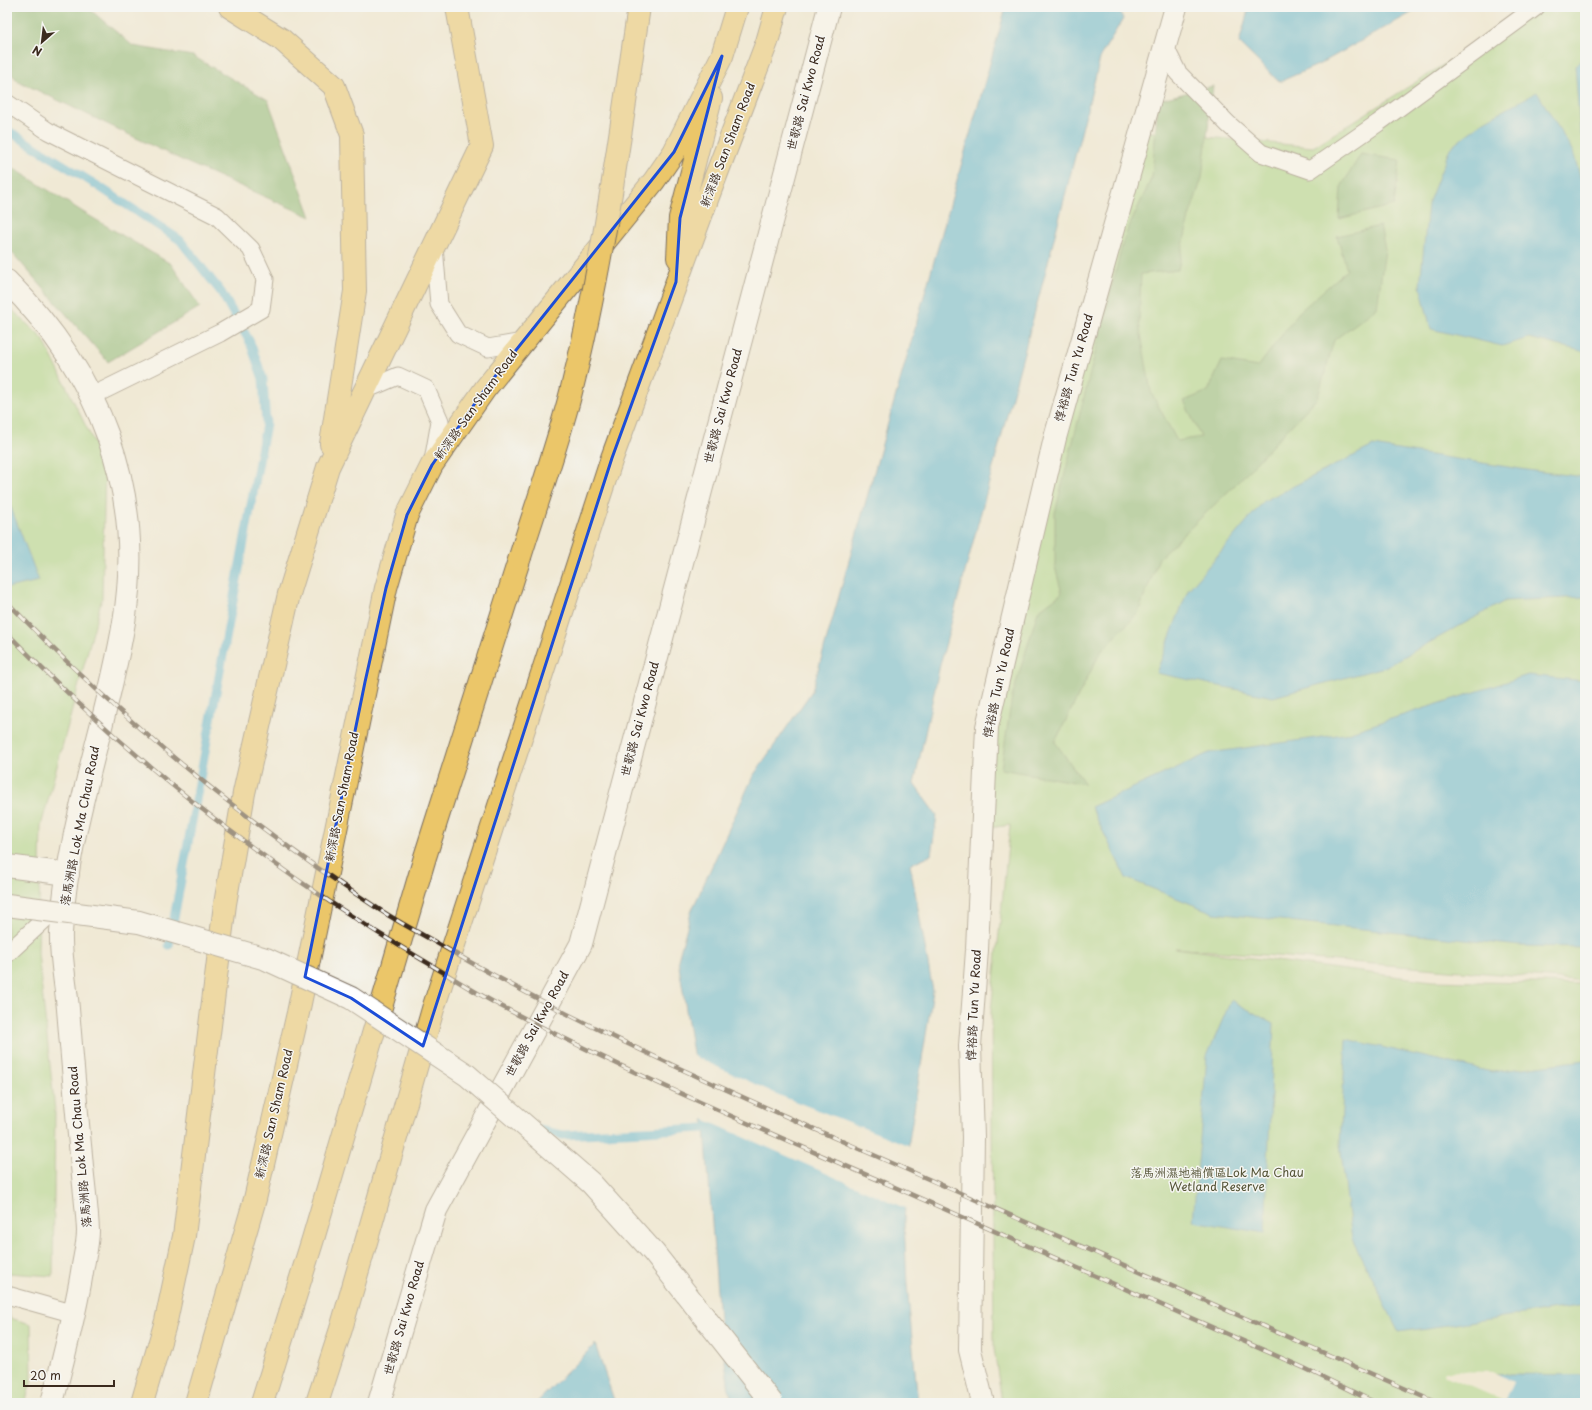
<svg xmlns="http://www.w3.org/2000/svg" width="1592" height="1410" viewBox="0 0 1592 1410" font-family="'Playpen Sans','LXGW WenKai TC',sans-serif">
	<style>
		.green { fill: #a4d483; stroke: #707f50 }
		.forest { fill: #83b671; stroke: #5f7048 }
		.water { fill: #59b5d7; stroke: #4a707a }
		.pier { fill: #f0e9d5 }
		.lines { fill: none; stroke-linecap: round; stroke-linejoin: round }
		.stream { stroke: #59b5d7; stroke-width: 9 }
		.service-casing { stroke: #7a6d5e; stroke-width: 19 }
		.minor-casing { stroke: #7a6d5e; stroke-width: 24 }
		.tertiary-casing { stroke: #7a6d5e; stroke-width: 24 }
		.primary-casing { stroke: #7a6d5e; stroke-width: 24 }
		.service { stroke: #fff; stroke-width: 17 }
		.minor { stroke: #fff; stroke-width: 22 }
		.tertiary { stroke: #fff; stroke-width: 22 }
		.primary { stroke: #ebc669; stroke-width: 22 }
		.rail-casing { stroke: #3b2a1e; stroke-width: 4.5 }
		.rail { stroke: #f6f6f2; stroke-width: 3; stroke-dasharray: 9; stroke-linecap: butt }
		.tertiary-bridge-casing { stroke: #7a6d5e; stroke-width: 24; stroke-linecap: butt }
		.primary-bridge-casing { stroke: #7a6d5e; stroke-width: 24; stroke-linecap: butt }
		.tertiary-bridge { stroke: #fff; stroke-width: 22 }
		.primary-bridge { stroke: #ebc669; stroke-width: 22 }
		.marked { fill: none; stroke: #1d4ed8; stroke-width: 3; stroke-linejoin: round }
		.labels { text-anchor: middle; stroke-width: 3; stroke-linejoin: round; paint-order: stroke }
		.street-label { font-size: 12px; fill: #3b2a1e; stroke: #f6f6f2 }
		.park-label { font-size: 12px; fill: #555437; stroke: #f6f6f2 }
	</style>
	<rect width="100%" height="100%" fill="#f6f6f2"/>
	<filter id="ink" filterUnits="userSpaceOnUse"><feTurbulence type="fractalNoise" baseFrequency=".025" numOctaves="2"/><feDisplacementMap in="SourceGraphic" scale="8" xChannelSelector="R" yChannelSelector="G"/><feConvolveMatrix kernelMatrix="1 2 1 2 8 2 1 2 1" color-interpolation-filters="sRGB"/></filter>
	<filter id="wash" filterUnits="userSpaceOnUse"><feTurbulence type="fractalNoise" baseFrequency=".012" numOctaves="4" result="noise"/><feDisplacementMap in="SourceGraphic" scale="16" xChannelSelector="R" yChannelSelector="G"/><feGaussianBlur stdDeviation="0.9" result="paint"/><feColorMatrix in="noise" values="0 0 0 0 0 0 0 0 0 0 0 0 0 0 0 0 0 1.4 0 .05"/><feComposite in="paint" operator="in"/></filter>
	<g filter="url(#wash)">
		<rect width="100%" height="100%" fill="#f0e9d5"/>
		<path class="green" d="M1535 7H1585V981L1175 948 1432 981 1585 984V1403H1002L994 1349 991 1011 1010 825 982 829 987 727 1142 131 1313 147Z
			M7 305 43 339 105 465 102 598 41 826 38 953 55 1111 53 1276 7 1273Z
			M7 1296 10 1318 31 1324 32 1379 25 1403H7Z"/>
		<path class="forest" d="M7 7H87L133 46 193 56 268 100 311 217 188 163 18 81 7 69Z
			M1213 86 1202 178 1189 217 1178 270 1141 274 1139 323 1151 392 1177 441 1201 437 1184 401 1208 391 1222 361 1258 367 1299 312 1347 270 1337 236 1380 226 1385 249 1377 308 1334 340 1318 397 1237 483 1159 558 1138 613 1100 653 1055 742 1085 784 1001 769 1012 697 1038 611 1062 593 1055 567V513L1124 238 1152 177 1158 100Z
			M1361 154 1400 160 1394 205 1339 219 1341 187Z
			M7 164 83 212 171 264 200 307 108 362 7 247Z"/>
		<path class="water" d="M1006 7H1119L1123 19 1101 55 1044 278 940 665 914 784 937 816 931 855 910 864 933 991 909 1141 904 1222 907 1284 918 1403H733L729 1390 719 1319 705 1128 678 960 691 912 753 776 812 691Z
			M1249 7H1422L1318 65 1279 82 1239 43Z
			M1585 58V147L1580 131 1575 66Z
			M1537 92 1573 152 1585 193V352L1529 338 1502 346 1431 329 1420 286 1428 204 1450 148 1484 121Z
			M1373 446 1534 471 1585 477V597L1505 601 1385 667 1273 697 1156 673 1188 590 1264 501Z
			M7 497 39 581 7 588Z
			M1528 675 1585 681V947L1520 946 1214 913 1126 878 1091 807 1209 753 1344 734Z
			M1231 1000 1274 1024 1265 1233 1193 1221 1207 1056Z
			M1346 1039 1492 1072 1585 1060V1305L1399 1332 1352 1239 1340 1144Z
			M595 1344 615 1403H536Z
			M1446 1373 1585 1375V1403H1514Z"/>
		<path class="pier" d="M691 1055 781 1096 910 1146 907 1209 701 1118Z
			M1446 1371 1492 1372 1513 1381 1504 1401 1445 1375 1444 1372Z"/>
		<g class="lines">
			<path class="stream" d="M7 130 98 186 180 240 221 292 250 342 263 379 266 424 169 945
				M539 1130 563 1135 705 1128"/>
		</g>
	</g>
	<g filter="url(#ink)">
		<g class="lines">
			<g class="service-casing">
				<path id="service" d="M1165 47 1178 73 1228 124 1261 153 1310 170 1378 123 1536 7
					M7 103 48 131 217 216 251 249 265 279 261 309 220 333 92 396
					M434 247 439 304 458 334 488 348 523 342
					M365 390 398 376 426 389 440 421 433 461
					M7 954 60 905
					M7 1295 75 1314"/>
			</g>
			<g class="minor-casing">
				<path id="minor" d="M7 866 68 874
					M379 1403 436 1210 581 944 829 7
					M983 1403 970 1350 973 1137 970 1046 977 950 987 727 1055 438 1176 7"/>
			</g>
			<g class="tertiary-casing">
				<path id="tertiary" d="M7 281C99 373 146 491 124 622 107 726 67 826 61 933 60 957 66 984 68 1009 72 1057 76 1106 81 1155 83 1180 87 1206 88 1231 88 1244 84 1258 82 1272 75 1316 63 1359 52 1403"/>
			</g>
			<g class="primary-casing">
				<path id="primary" d="M230 7 281 39 334 86 352 135 355 291 331 444
					M678 258 680 218 711 98
					M142 1403 166 1321 184 1236 225 904 244 793 289 594 328 467 482 146 457 7
					M196 1403 255 1199 298 1013 386 588 407 515 432 465 485 389 654 181 674 152 722 56 737 7
					M262 1403 313 1239 425 857 520 557
					M317 1403 341 1329 433 1009 612 458 709 194 767 42 777 7"/>
			</g>
			<use href="#service" class="service"/>
			<use href="#minor" class="minor"/>
			<use href="#tertiary" class="tertiary"/>
			<use href="#primary" class="primary"/>
			<g class="rail-casing">
				<path id="rail" d="M7 602C119 718 242 820 377 908 398 922 420 933 442 946 576 1024 718 1087 860 1149 1052 1234 1245 1318 1438 1403
					M7 633C130 760 269 869 421 959 447 974 472 991 499 1005 626 1072 758 1128 890 1185 1028 1246 1166 1307 1304 1368L1376 1403"/>
			</g>
			<use href="#rail" class="rail"/>
			<g class="tertiary-bridge-casing">
				<path id="tertiary-bridge" d="M7 905 139 922 266 959 351 998 467 1075 591 1183 654 1253 772 1403"/>
			</g>
			<g class="primary-bridge-casing">
				<path id="primary-bridge" d="M520 557C537 502 557 447 571 392 603 265 620 136 639 7"/>
			</g>
			<use href="#tertiary-bridge" class="tertiary-bridge"/>
			<use href="#primary-bridge" class="primary-bridge"/>
		</g>
	</g>
	<path d="M0 0H1592V1410H0ZM722 56 680 218 676 282 612 458 423 1046 351 998 305 977 365 682 386 588 407 515 432 465 485 389 674 152Z" fill="#f0e9d5" fill-opacity=".55" fill-rule="evenodd"/>
	<path class="marked" d="M722 56 680 218 676 282 612 458 423 1046 351 998 305 977 365 682 386 588 407 515 432 465 485 389 674 152Z"/>
	<g class="labels">
		<g class="street-label">
			<text transform="translate(806 93) rotate(-75)" y="4">世歌路 Sai Kwo Road</text>
			<text transform="translate(728 145) rotate(-69)" y="4">新深路 San Sham Road</text>
			<text transform="translate(1074 368) rotate(-74)" y="4">惇裕路 Tun Yu Road</text>
			<text transform="translate(476 405) rotate(-54)" y="4">新深路 San Sham Road</text>
			<text transform="translate(723 406) rotate(-75)" y="4">世歌路 Sai Kwo Road</text>
			<text transform="translate(999 683) rotate(-78)" y="4">惇裕路 Tun Yu Road</text>
			<text transform="translate(640 719) rotate(-75)" y="4">世歌路 Sai Kwo Road</text>
			<text transform="translate(342 797) rotate(-79)" y="4">新深路 San Sham Road</text>
			<text transform="translate(80 826) rotate(-79)" y="4">落馬洲路 Lok Ma Chau Road</text>
			<text transform="translate(974 1005) rotate(-87)" y="4">惇裕路 Tun Yu Road</text>
			<text transform="translate(537 1024) rotate(-61)" y="4">世歌路 Sai Kwo Road</text>
			<text transform="translate(274 1114) rotate(-77)" y="4">新深路 San Sham Road</text>
			<text transform="translate(80 1147) rotate(-95)" y="4">落馬洲路 Lok Ma Chau Road</text>
			<text transform="translate(404 1318) rotate(-74)" y="4">世歌路 Sai Kwo Road</text>
		</g>
		<g class="park-label">
			<text x="1217" y="1177">落馬洲濕地補償區Lok Ma Chau<tspan x="1217" dy="14">Wetland Reserve</tspan></text>
		</g>
	</g>
	<rect width="1592" height="1410" fill="none" stroke="#f6f6f2" stroke-width="24"/>
	<g transform="translate(42 42) rotate(208)" stroke="#f6f6f2" stroke-width="3" paint-order="stroke">
	<path d="M0-3L7 15L0 10L-7 15Z" fill="#3b2a1e"/>
	<text y="-6" font-size="11" font-weight="bold" text-anchor="middle" fill="#3b2a1e">N</text>
	</g>
	<path d="M24 1380v6h90v-6" fill="none" stroke="#3b2a1e" stroke-width="2"/>
	<text x="30" y="1380" font-size="12" fill="#3b2a1e" stroke="#f6f6f2" stroke-width="3" paint-order="stroke">20 m</text>
</svg>
